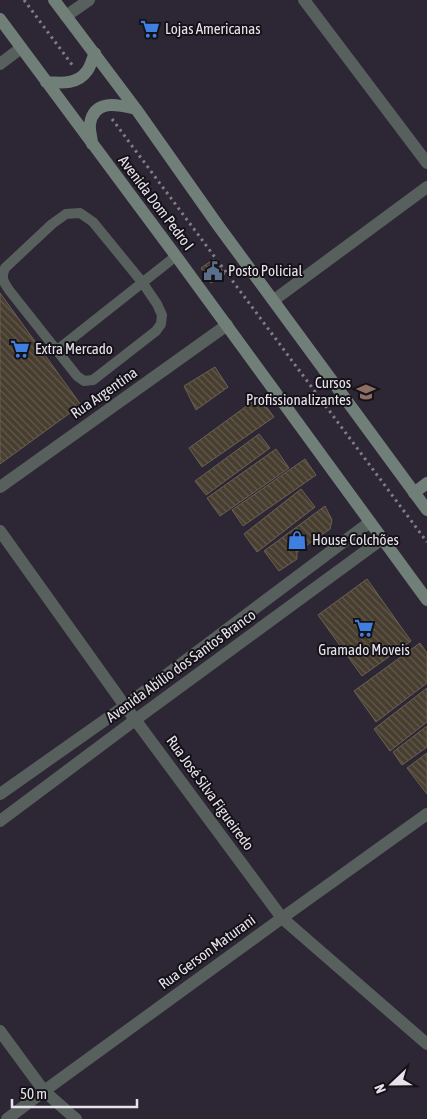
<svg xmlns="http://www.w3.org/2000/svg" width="427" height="1119" viewBox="0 0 427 1119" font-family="'Asap Condensed',sans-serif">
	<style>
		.building { fill: url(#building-back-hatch); stroke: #6b6152 }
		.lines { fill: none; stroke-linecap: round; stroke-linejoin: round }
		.path { stroke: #827c88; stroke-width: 3; stroke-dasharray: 2.5 4; stroke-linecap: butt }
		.lane { stroke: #58605d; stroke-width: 10 }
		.street { stroke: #58605d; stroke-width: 12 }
		.secondary { stroke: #717f79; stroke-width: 12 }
		.labels { text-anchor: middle; stroke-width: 4; stroke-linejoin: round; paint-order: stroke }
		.poi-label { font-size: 15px; fill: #e7e3ec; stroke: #141117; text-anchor: start }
		.street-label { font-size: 15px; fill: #e7e3ec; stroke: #141117 }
	</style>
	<defs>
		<pattern id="building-back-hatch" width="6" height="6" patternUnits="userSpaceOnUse" patternTransform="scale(1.25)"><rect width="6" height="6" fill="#483e30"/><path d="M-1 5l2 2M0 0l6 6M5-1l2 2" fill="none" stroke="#625a4e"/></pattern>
	</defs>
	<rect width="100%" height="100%" fill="#2d2634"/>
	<path class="building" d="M214 259 225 274 211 283 201 268Z
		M0 293 81 405 0 464Z
		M215 367 228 387 196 410 184 386Z
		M259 397 274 417 202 467 189 448Z
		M259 434 270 448 206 495 195 481Z
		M276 449 289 468 220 516 207 498Z
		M305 459 316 475 243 526 232 510Z
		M301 489 315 507 257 552 244 534Z
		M325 506 332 520 330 529 297 552V559L279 571 264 551Z
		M367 579 411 641 362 676 318 615Z
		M420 643 427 653V683L376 722 354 691Z
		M427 688V722L390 751 374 729Z
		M427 726V747L402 765 393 752Z
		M427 753V794L407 768Z"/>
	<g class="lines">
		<path class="path" d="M24 0 73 66
			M112 119 427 542"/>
		<path class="lane" d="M80 213 93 222 142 282 157 304 162 315 161 324 156 331 93 380 84 381 77 376 9 290C3 281 1 278 5 268L52 224 66 214Z
			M56 351 176 256"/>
		<path class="street" d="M304 0 427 163
			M66 16 89 0
			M0 64 21 48
			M274 300 427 187
			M0 487 227 325
			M0 531 125 706 282 918 427 1044
			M0 794 125 706 370 522
			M0 821 135 720 382 539
			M0 1031 44 1091 76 1119
			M7 1119 44 1091 282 918 427 814"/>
		<path class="secondary" d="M54 0 136 109 217 224 427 510
			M0 19 176 256 427 600
			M46 82C61 83 77 85 87 71 91 66 92 59 95 53
			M92 144C92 138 89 130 90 124 94 98 119 105 136 109
			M414 493 427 483"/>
	</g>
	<defs>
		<g id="supermarket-bare" transform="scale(1.5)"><path d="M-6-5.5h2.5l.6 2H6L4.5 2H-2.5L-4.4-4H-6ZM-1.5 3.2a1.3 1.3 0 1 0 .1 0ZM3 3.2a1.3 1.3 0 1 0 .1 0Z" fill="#3f7fe0" stroke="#141117" stroke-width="2.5" paint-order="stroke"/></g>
		<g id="civic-bare" transform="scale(1.5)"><path d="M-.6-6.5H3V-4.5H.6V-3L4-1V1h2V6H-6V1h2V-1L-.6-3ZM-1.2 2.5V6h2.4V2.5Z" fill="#5c6f8a" stroke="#141117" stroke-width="2.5" paint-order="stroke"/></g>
		<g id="university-bare" transform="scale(1.5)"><path d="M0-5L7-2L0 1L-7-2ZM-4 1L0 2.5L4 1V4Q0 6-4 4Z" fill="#8d6e63" stroke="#141117" stroke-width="2.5" paint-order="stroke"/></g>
		<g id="shop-bare" transform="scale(1.5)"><path d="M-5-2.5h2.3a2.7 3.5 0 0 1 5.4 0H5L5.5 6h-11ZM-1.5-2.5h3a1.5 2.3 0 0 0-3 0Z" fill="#3f7fe0" stroke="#141117" stroke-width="2.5" paint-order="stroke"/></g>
	</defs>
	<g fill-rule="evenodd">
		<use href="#supermarket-bare" x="150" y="29"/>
		<use href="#civic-bare" x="213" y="271"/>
		<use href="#supermarket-bare" x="20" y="349"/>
		<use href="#university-bare" x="366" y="392"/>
		<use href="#shop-bare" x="297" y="540"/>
		<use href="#supermarket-bare" x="364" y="628"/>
	</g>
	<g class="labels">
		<g class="poi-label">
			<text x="165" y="34">Lojas Americanas</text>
			<text x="228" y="276">Posto Policial</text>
			<text x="35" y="354">Extra Mercado</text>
			<text x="351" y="388" text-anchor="end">Cursos<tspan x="351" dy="17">Profissionalizantes</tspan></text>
			<text x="312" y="545">House Colchões</text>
			<text x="364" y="655" text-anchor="middle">Gramado Moveis</text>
		</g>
		<g class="street-label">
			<text transform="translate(156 203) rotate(53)" y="5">Avenida Dom Pedro I</text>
			<text transform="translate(104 393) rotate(-35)" y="5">Rua Argentina</text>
			<text transform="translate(181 666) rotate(-36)" y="5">Avenida Abílio dos Santos Branco</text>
			<text transform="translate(210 793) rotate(54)" y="5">Rua José Silva Figueiredo</text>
			<text transform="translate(207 952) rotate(-36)" y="5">Rua Gerson Maturani</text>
		</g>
	</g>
	<g transform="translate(392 1084) rotate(248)" stroke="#141117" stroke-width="4" paint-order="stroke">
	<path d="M0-4L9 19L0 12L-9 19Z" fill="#e7e3ec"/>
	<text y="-8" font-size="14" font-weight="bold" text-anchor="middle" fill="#e7e3ec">N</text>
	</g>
	<path d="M12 1099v8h125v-8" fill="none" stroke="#e7e3ec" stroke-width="2.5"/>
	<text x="20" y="1099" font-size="15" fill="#e7e3ec" stroke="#141117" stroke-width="4" paint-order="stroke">50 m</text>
</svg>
